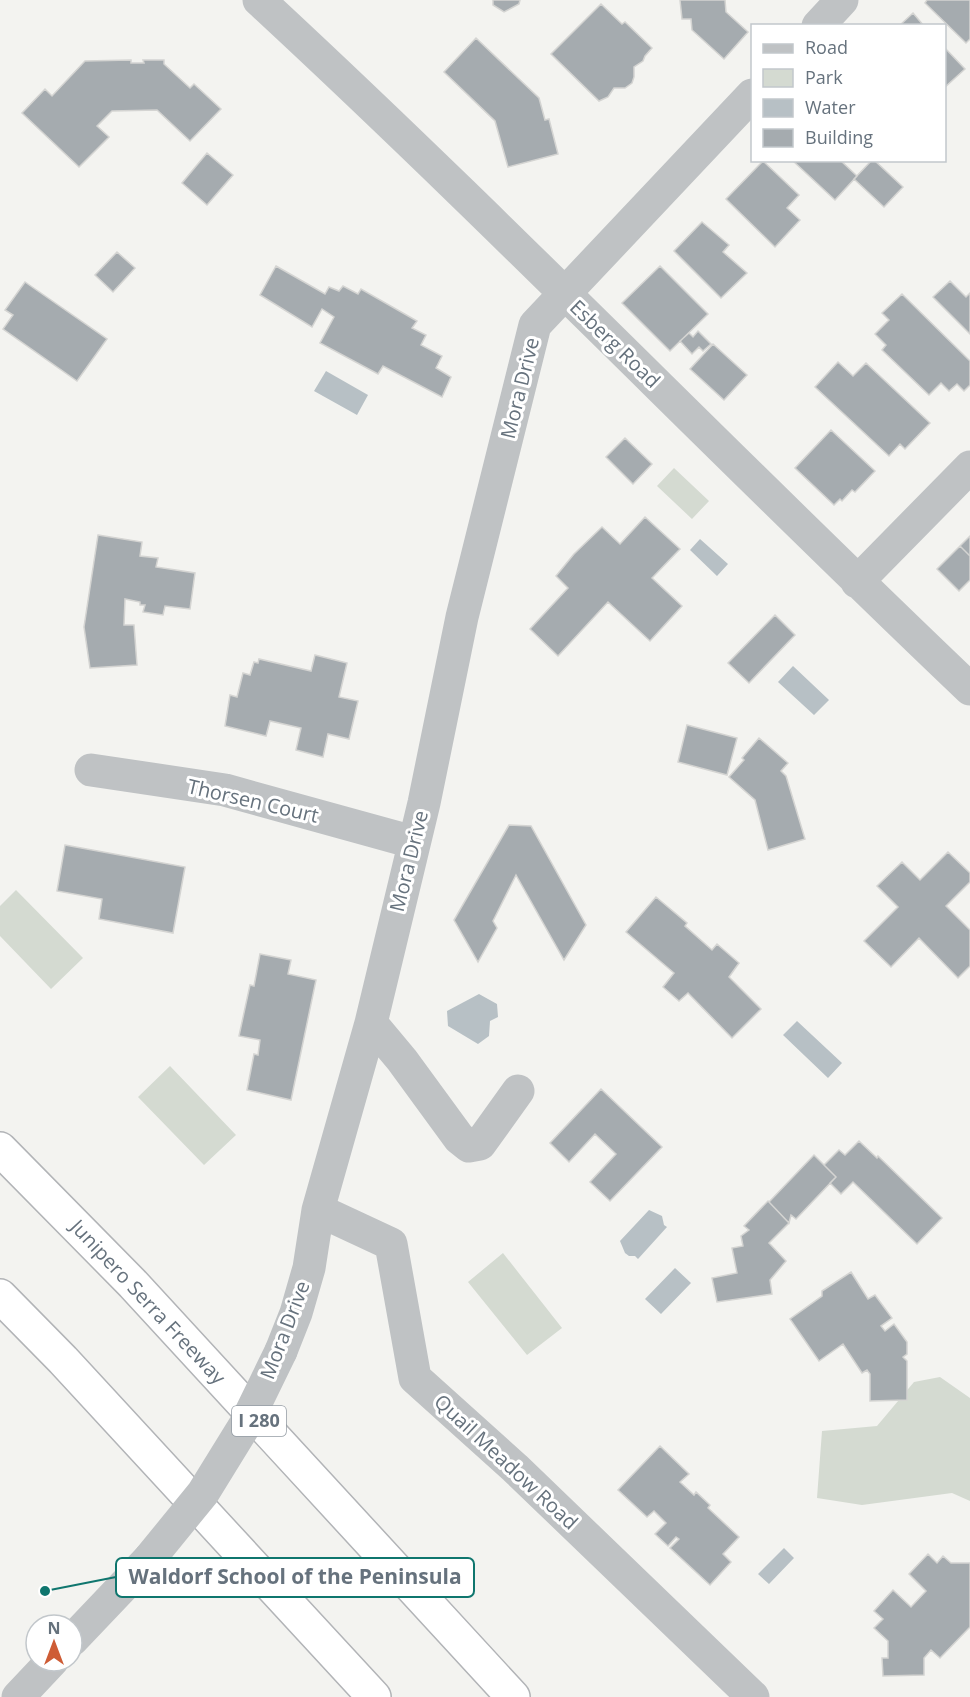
<svg xmlns="http://www.w3.org/2000/svg" width="970" height="1697" viewBox="0 0 970 1697" font-family="'Open Sans',sans-serif">
	<style>
		.green { fill: #d4dad1 }
		.water { fill: #b7c0c5 }
		.building { fill: #a5abaf; stroke: #d4d4d2; stroke-width: 1.5 }
		.lines { fill: none; stroke-linecap: round; stroke-linejoin: round }
		.highway-casing { stroke: #b2b4b7; stroke-width: 36 }
		.minor { stroke: #bfc2c4; stroke-width: 33 }
		.highway { stroke: #fff; stroke-width: 33 }
		.minor-bridge { stroke: #bfc2c4; stroke-width: 33 }
		.labels { text-anchor: middle; stroke-width: 6; stroke-linejoin: round; paint-order: stroke }
		.shield { fill: #fff; stroke: #949ca4; stroke-width: 1.5 }
		.shield-label { font-size: 18px; font-weight: bold; fill: #66727d }
		.street-label { font-size: 20px; fill: #66727d; stroke: #fff }
		.leader { fill: none; stroke: #0f766e; stroke-width: 2 }
		.callout-dot { fill: #0f766e; stroke: #fff; stroke-width: 2 }
		.callout { fill: #fff; stroke: #0f766e; stroke-width: 2 }
		.callout-label { font-size: 21px; text-anchor: middle; font-weight: bold; fill: #66727d }
	</style>
	<rect width="100%" height="100%" fill="#f3f3f0"/>
	<path class="green" d="M674 468 709 501 692 519 657 486Z
		M16 890 83 958 51 989 0 936V906Z
		M170 1066 236 1135 204 1165 138 1097Z
		M503 1253 562 1328 527 1355 468 1282Z
		M940 1377 970 1398V1501L952 1493 862 1505 817 1498 822 1431 877 1426 914 1382Z"/>
	<path class="water" d="M326 371 368 395 357 415 314 391Z
		M700 539 728 564 717 576 690 550Z
		M793 666 829 700 814 715 778 682Z
		M479 994 497 1004 498 1017 490 1021 489 1036 478 1044 448 1026 447 1011Z
		M797 1021 842 1063 828 1078 783 1035Z
		M649 1210 662 1216 664 1225 667 1227 638 1259 635 1256H629L625 1253 620 1241Z
		M675 1268 691 1283 661 1314 645 1299Z
		M784 1548 794 1558 769 1584 758 1574Z"/>
	<path class="building" d="M493 0H520L519 4 504 12 493 5Z
		M680 0H725L726 12 748 32 724 59 692 30 691 19H682Z
		M927 0H970V39L966 43 925 3Z
		M601 4 622 24 625 22 652 48 645 56 643 61 634 67V77L632 83 625 88H614L608 97 599 101 551 54Z
		M913 13 924 26H899Z
		M476 38 539 98 545 120 549 119 558 154 508 167 495 121 444 72Z
		M944 47 965 69 944 88Z
		M131 60V63H144L143 60H164V64L190 88 194 84 221 109 190 141 157 110 112 111 97 126 109 137 79 167 22 113 45 89 52 96 85 61Z
		M207 153 233 175 207 205 182 183Z
		M792 160H840L857 176 835 200Z
		M872 160H874L903 187 884 207 854 179Z
		M763 161 799 195 787 208 800 220 775 247 726 199Z
		M702 222 729 245 723 252 747 273 721 298 674 251Z
		M117 252 135 268 113 292 95 275Z
		M276 266 325 294 329 287 339 291 343 286 358 294 361 289 417 321 412 328 426 335 421 345 442 356 436 368 451 377 442 397 383 366 378 374 320 343 334 317 322 309 312 327 260 295Z
		M660 266 708 314 670 351 622 303Z
		M950 281 966 297 970 293V334L933 297Z
		M25 282 107 339 77 381 3 329 13 315 5 310Z
		M902 294 970 361V385L964 391 957 384 949 391 941 383 929 395 882 350 886 345 875 334 889 320 882 313Z
		M698 331 711 344 703 351 699 347 692 354 680 341 689 333 693 337Z
		M713 344 747 375 724 400 690 369Z
		M838 362 853 376 866 363 930 423 905 449 900 444 889 456 815 387Z
		M831 430 875 471 855 492 852 490 842 501 840 499 834 505 795 468Z
		M625 438 652 464 633 484 606 457Z
		M645 517 680 549 652 578 682 606 650 641 608 602 558 656 530 629 568 588 556 576 574 554 602 527 620 544Z
		M98 535 142 542 140 556 158 558 156 567 195 573 190 609 165 606 163 615 143 612 145 605H140V602L125 599 124 625H134L137 665 90 668 84 627Z
		M970 536V556L960 546Z
		M960 546 970 556V580L959 591 937 569Z
		M775 615 795 635 749 683 728 663Z
		M315 655 347 663 339 697 358 701 349 739 328 734 323 757 296 750 301 728 270 721 266 736 225 726 230 695 237 697 243 673 250 675 254 662 258 663 259 659 311 671Z
		M687 725 737 738 727 775 678 762Z
		M759 738 788 763 781 771 786 776 805 839 768 850 755 800 729 777 744 760 742 758Z
		M509 825 531 826 586 925 564 960 516 875 493 921 497 928 478 962 454 920Z
		M65 845 185 867 173 933 99 919 102 899 57 891Z
		M948 852 970 873V882L946 906 970 930V966L958 978 919 938 891 967 864 941 898 907 877 886 902 862 920 880Z
		M656 897 687 923 685 926 712 950 717 944 739 963 729 977 761 1009 732 1038 688 993 679 1001 663 987 674 973 626 932Z
		M260 954 291 960 288 974 316 980 291 1100 247 1090 254 1054 258 1055 260 1040 239 1036 250 985 254 986Z
		M601 1089 662 1147 610 1201 590 1182 616 1154 595 1134 569 1162 550 1143Z
		M859 1141 877 1158 878 1156 942 1218 917 1244 853 1182 841 1194 830 1183 836 1177 824 1165 839 1150 845 1155Z
		M814 1155 836 1177 796 1219 791 1215 789 1223 769 1202Z
		M768 1201 789 1223 769 1243 786 1261 770 1280 772 1294 717 1302 712 1278 737 1273 732 1248 743 1246 741 1236 749 1230 744 1226Z
		M851 1272 868 1299 875 1295 892 1318 881 1326 885 1331 894 1324 907 1342V1354L903 1357 907 1361V1400L870 1401V1374L867 1370 862 1373 843 1344 819 1361 790 1319 822 1296V1291Z
		M660 1446 689 1474 680 1482 694 1495 696 1492 710 1505 708 1508 739 1537 723 1554 731 1562 710 1585 670 1548 679 1539 676 1537 668 1546 655 1534 666 1523 654 1511 647 1517 618 1490Z
		M928 1554 937 1563 943 1556 951 1563H970V1627L940 1658 931 1650 924 1658V1675L883 1676 882 1658H888V1641L874 1628 883 1619 874 1611 893 1590 911 1607 926 1591 909 1574Z"/>
	<g class="lines">
		<g class="highway-casing">
			<path id="highway" d="M0 1149 133 1284 513 1697
				M0 1296 63 1360 374 1697"/>
		</g>
		<path class="minor" d="M259 0C501 224 731 462 970 689
			M818 26 842 0
			M857 582 970 467
			M91 770 225 790 413 842
			M371 1023 402 1060 459 1138 469 1146 480 1144 518 1091
			M318 1210 391 1244 415 1378 515 1468 753 1697
			M281 1351 296 1313 309 1268 318 1210 371 1023 424 803 462 617 535 325 752 95
			M72 1640 150 1558
			M18 1697 52 1661"/>
		<use href="#highway" class="highway"/>
		<path class="minor-bridge" d="M150 1558 203 1493 245 1425 281 1351"/>
	</g>
	<g class="labels">
		<rect class="shield" x="232" y="1406" width="54" height="30" rx="4.5"/>
		<g class="shield-label">
			<text x="259" y="1427">I 280</text>
		</g>
		<g class="street-label">
			<text transform="translate(615 344) rotate(44)" y="7">Esberg Road</text>
			<text transform="translate(520 388) rotate(-76)" y="7">Mora Drive</text>
			<text transform="translate(253 801) rotate(13)" y="7">Thorsen Court</text>
			<text transform="translate(409 861) rotate(-76)" y="7">Mora Drive</text>
			<text transform="translate(148 1302) rotate(47)" y="7">Junipero Serra Freeway</text>
			<text transform="translate(285 1330) rotate(-69)" y="7">Mora Drive</text>
			<text transform="translate(506 1462) rotate(43)" y="7">Quail Meadow Road</text>
		</g>
	</g>
	<path class="leader" d="M45 1591L116 1577"/>
	<circle class="callout-dot" cx="45" cy="1591" r="6"/>
	<rect class="callout" x="116" y="1558" width="358" height="39" rx="6"/>
	<g class="callout-label">
		<text x="295" y="1584">Waldorf School of the Peninsula</text>
	</g>
	<rect x="751" y="24" width="195" height="138" fill="#ffffff" stroke="#c2c7cb" stroke-width="1.5"/>
	<rect x="763" y="44" width="30" height="9" fill="#bfc2c4" stroke="#c2c7cb" stroke-width="1.5"/>
	<text x="805" y="54" font-size="18" fill="#66727d">Road</text>
	<rect x="763" y="69" width="30" height="18" fill="#d4dad1" stroke="#c2c7cb" stroke-width="1.5"/>
	<text x="805" y="84" font-size="18" fill="#66727d">Park</text>
	<rect x="763" y="99" width="30" height="18" fill="#b7c0c5" stroke="#c2c7cb" stroke-width="1.5"/>
	<text x="805" y="114" font-size="18" fill="#66727d">Water</text>
	<rect x="763" y="129" width="30" height="18" fill="#a5abaf" stroke="#c2c7cb" stroke-width="1.5"/>
	<text x="805" y="144" font-size="18" fill="#66727d">Building</text>
	<g transform="translate(54 1643)"><circle r="28" fill="#ffffff" stroke="#c2c7cb" stroke-width="1.5"/>
	<path d="M0-4.5L10 22L0 15L-10 22Z" fill="#ce5c35"/>
	<text y="-9" font-size="16" font-weight="bold" text-anchor="middle" fill="#66727d">N</text>
	</g>
</svg>
